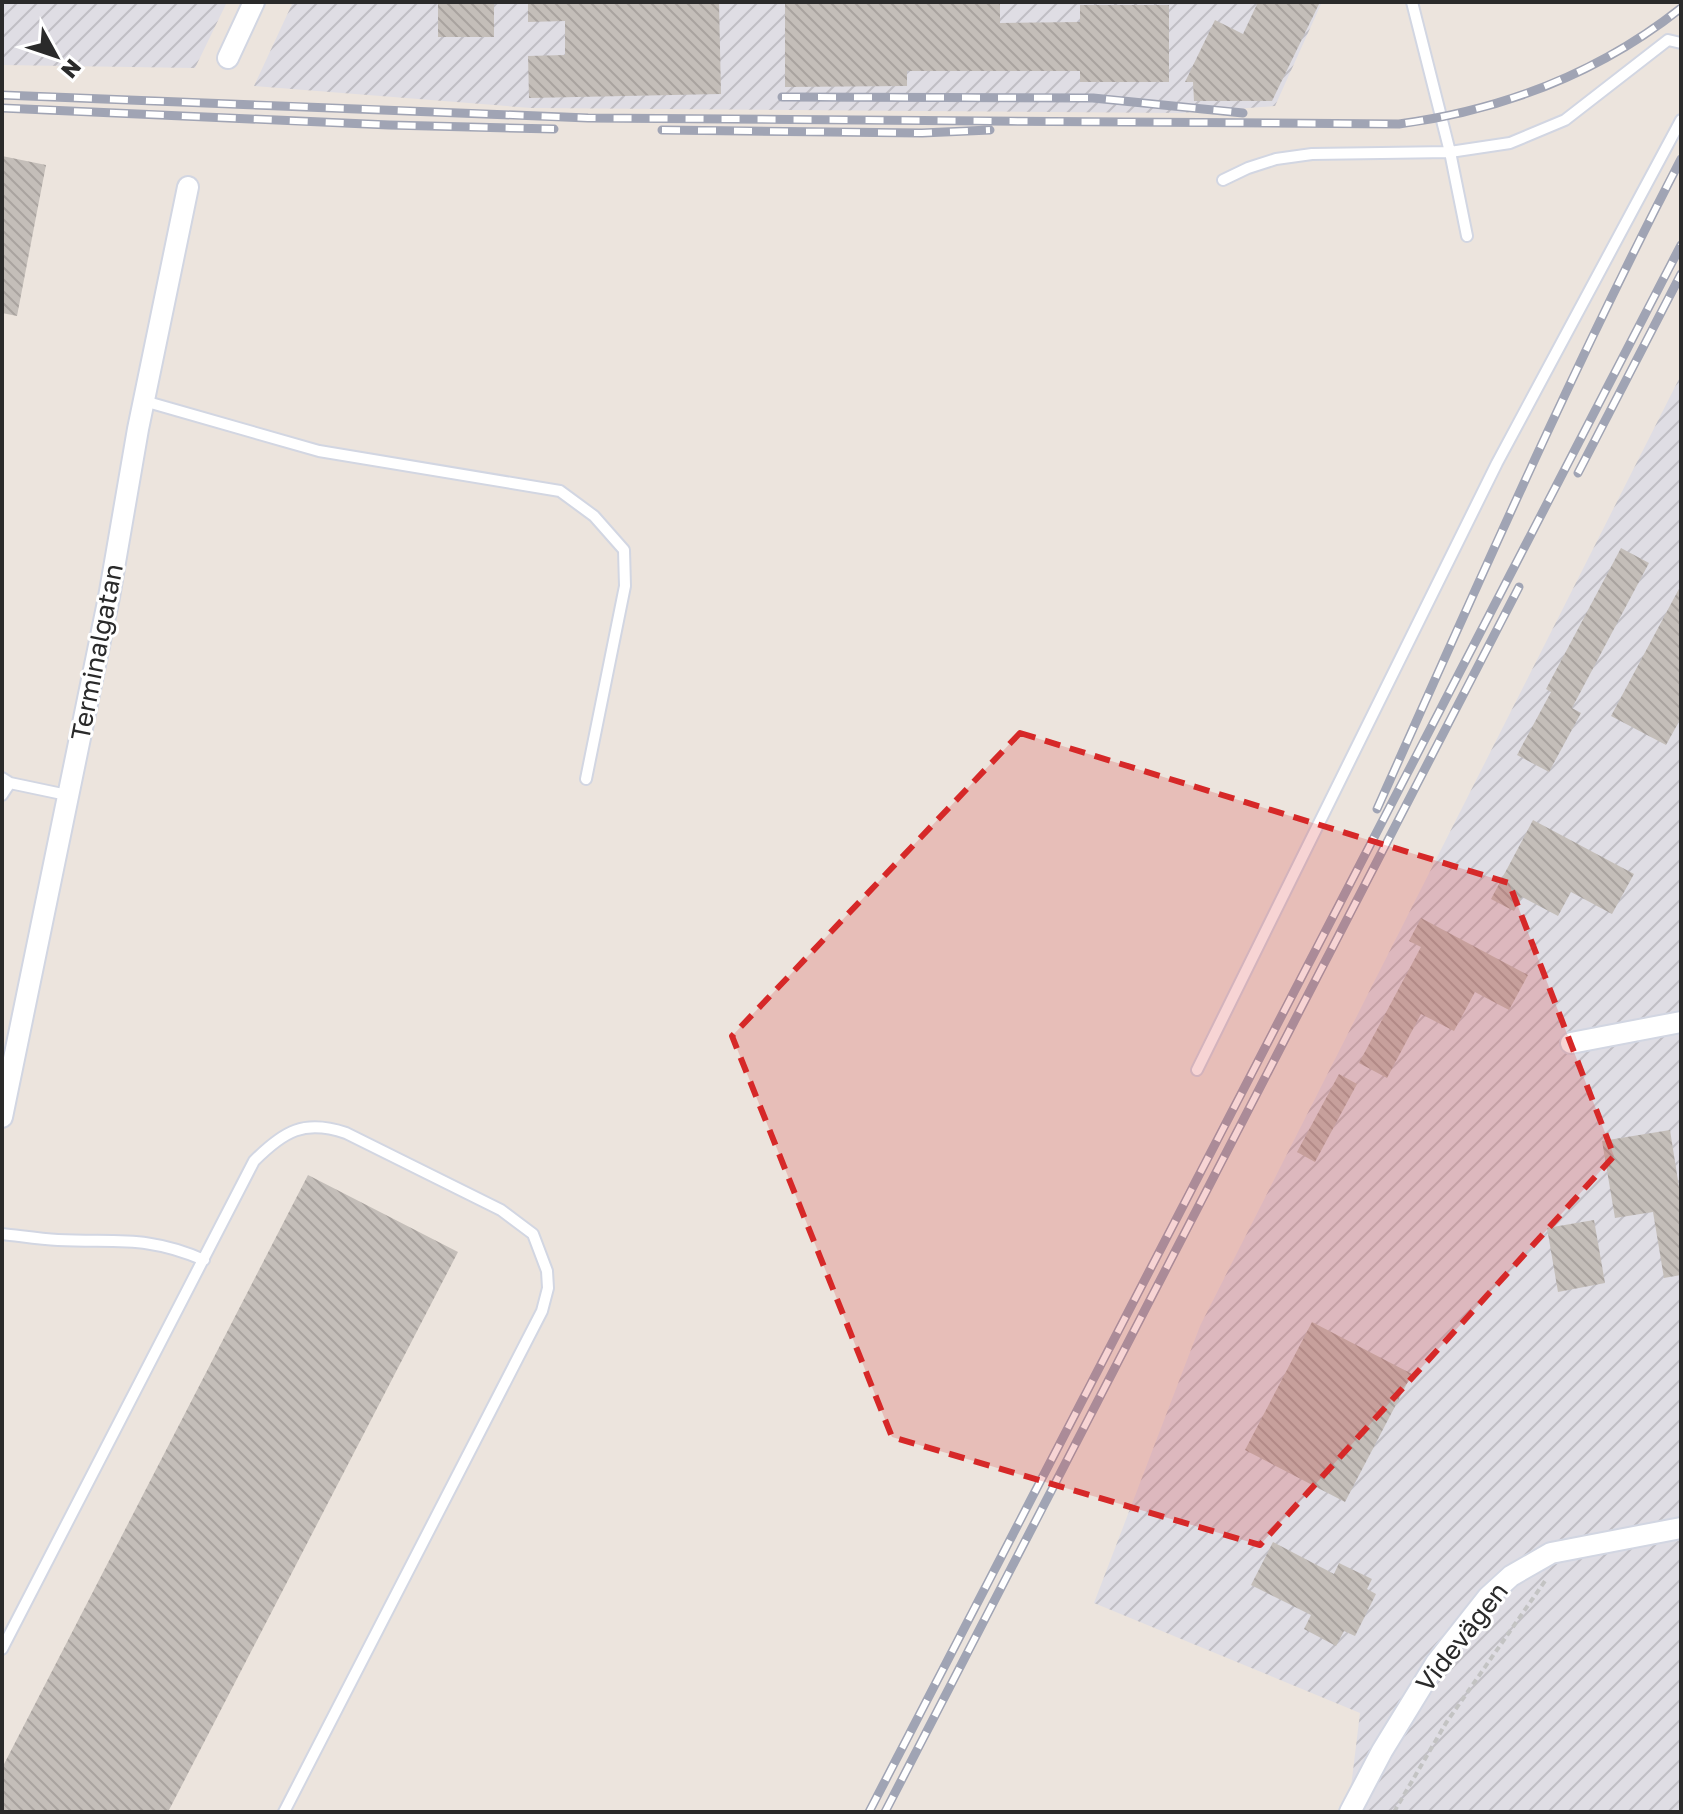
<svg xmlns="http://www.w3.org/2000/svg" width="1683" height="1814" viewBox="0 0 1683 1814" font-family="'Golos Text',sans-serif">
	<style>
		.industrial { fill: url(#industrial-furrows) }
		.building { fill: url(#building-back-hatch) }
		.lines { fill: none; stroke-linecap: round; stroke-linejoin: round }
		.lane-casing { stroke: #d2d6e2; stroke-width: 14 }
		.street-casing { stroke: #d2d6e2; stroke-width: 24 }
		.path { stroke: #c3c3c3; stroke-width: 4; stroke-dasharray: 6 4; stroke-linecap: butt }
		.lane { stroke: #fff; stroke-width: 10 }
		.street { stroke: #fff; stroke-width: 20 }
		.rail-casing { stroke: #a0a4b4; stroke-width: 9 }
		.rail { stroke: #fff; stroke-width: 6; stroke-dasharray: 18; stroke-linecap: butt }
		.marked { fill: #d62828; fill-opacity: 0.2; stroke: #d62828; stroke-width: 6; stroke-dasharray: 16 10; stroke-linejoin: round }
		.labels { text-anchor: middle; stroke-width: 6; stroke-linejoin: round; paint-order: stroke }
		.street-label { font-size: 26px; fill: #2a2a2a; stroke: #fff }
	</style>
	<defs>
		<pattern id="industrial-furrows" width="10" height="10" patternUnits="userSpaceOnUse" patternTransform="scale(2)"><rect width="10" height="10" fill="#dfdde4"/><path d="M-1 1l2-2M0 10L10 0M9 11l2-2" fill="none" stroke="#c0bec4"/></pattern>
		<pattern id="building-back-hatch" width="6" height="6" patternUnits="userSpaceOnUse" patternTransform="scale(2)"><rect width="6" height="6" fill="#c4beb9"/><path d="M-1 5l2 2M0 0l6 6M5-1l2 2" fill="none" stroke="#a9a39f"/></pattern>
	</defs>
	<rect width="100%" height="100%" fill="#ece4dd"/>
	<path class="industrial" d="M2 2H227L195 68 2 65Z
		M293 2H1322L1275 106 1181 113 531 108 254 86Z
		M1681 375V1812H1348L1360 1713 1094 1603 1200 1326Z"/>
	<path class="building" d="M438 2H494V37H438Z
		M528 2H719L721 94 529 98 528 56 565 55V21L528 22Z
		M1000 2V23L1080 22V5H1169V82H1080V71H907V86L785 87V3Z
		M1258 2H1320L1272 101H1194L1193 82H1185L1215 20 1243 34Z
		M2 156 46 165 17 316 2 313Z
		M1621 548 1649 563 1572 708 1581 713 1549 772 1517 755 1551 692 1546 689Z
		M1681 585V718L1666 745 1611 716Z
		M1533 820 1634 874 1612 914 1571 892 1558 916 1522 897 1514 911 1491 899Z
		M1421 918 1528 975 1509 1010 1475 992 1454 1031 1421 1014 1387 1078 1359 1063 1421 947 1409 941Z
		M1339 1074 1357 1084 1315 1162 1297 1152Z
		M1670 1130 1681 1200V1275L1664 1278 1653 1212 1615 1218 1602 1141Z
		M308 1175 458 1252 168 1812H2V1768Z
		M1594 1220 1605 1283 1558 1292 1547 1228Z
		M1312 1322 1412 1374 1345 1502 1245 1450Z
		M1273 1542 1334 1574 1339 1563 1372 1579 1367 1589 1376 1594 1355 1636 1344 1631 1336 1646 1304 1629 1311 1615 1251 1585Z"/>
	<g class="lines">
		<g class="lane-casing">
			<path id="lane" d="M1412 2 1450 152 1467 236
				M1223 180 1248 168 1276 159 1312 154 1450 152 1510 143 1565 120 1668 40 1681 43
				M144 401 319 451 560 491 594 516 624 550 625 586 586 779
				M2 778 10 783 67 795
				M2 795 10 783
				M1197 1070 1497 463 1681 120
				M2 1234C21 1236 39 1239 58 1240 116 1243 147 1235 204 1260
				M2 1649 254 1161C284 1131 304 1119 346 1133L501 1210 533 1234 547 1271 548 1288 542 1311 284 1812"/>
		</g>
		<g class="street-casing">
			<path id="street" d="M228 58 254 2
				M1571 1043 1681 1022
				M2 1117 109 597 138 429 188 187
				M1350 1812 1382 1751 1436 1663 1488 1597 1511 1576 1551 1553 1681 1528"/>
		</g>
		<path class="path" d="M1394 1812 1446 1723 1545 1581"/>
		<use href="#lane" class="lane"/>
		<use href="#street" class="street"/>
		<g class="rail-casing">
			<path id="rail" d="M2 95 588 118 1399 124C1502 110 1599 73 1681 8
				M782 97 1093 98 1243 113
				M2 108 389 125 554 129
				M662 130 922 133 990 130
				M1578 473 1681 274
				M1377 809C1475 591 1571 371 1681 159
				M869 1812 1681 245
				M885 1812 1519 587"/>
		</g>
		<use href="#rail" class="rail"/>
	</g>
	<path class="marked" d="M1020 733 1509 883 1614 1156 1260 1545 892 1437 732 1036Z"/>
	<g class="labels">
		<g class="street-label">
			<text transform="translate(97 652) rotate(-79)" y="9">Terminalgatan</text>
			<text transform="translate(1462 1637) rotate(-52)" y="9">Videvägen</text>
		</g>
	</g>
	<rect width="1683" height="1814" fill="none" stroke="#2a2a2a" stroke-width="8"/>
	<g transform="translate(56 56) rotate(130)" stroke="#ffffff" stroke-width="6" paint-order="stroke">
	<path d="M0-6L14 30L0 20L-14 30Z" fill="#2a2a2a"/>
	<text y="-12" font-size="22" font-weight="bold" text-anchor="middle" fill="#2a2a2a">N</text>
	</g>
</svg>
